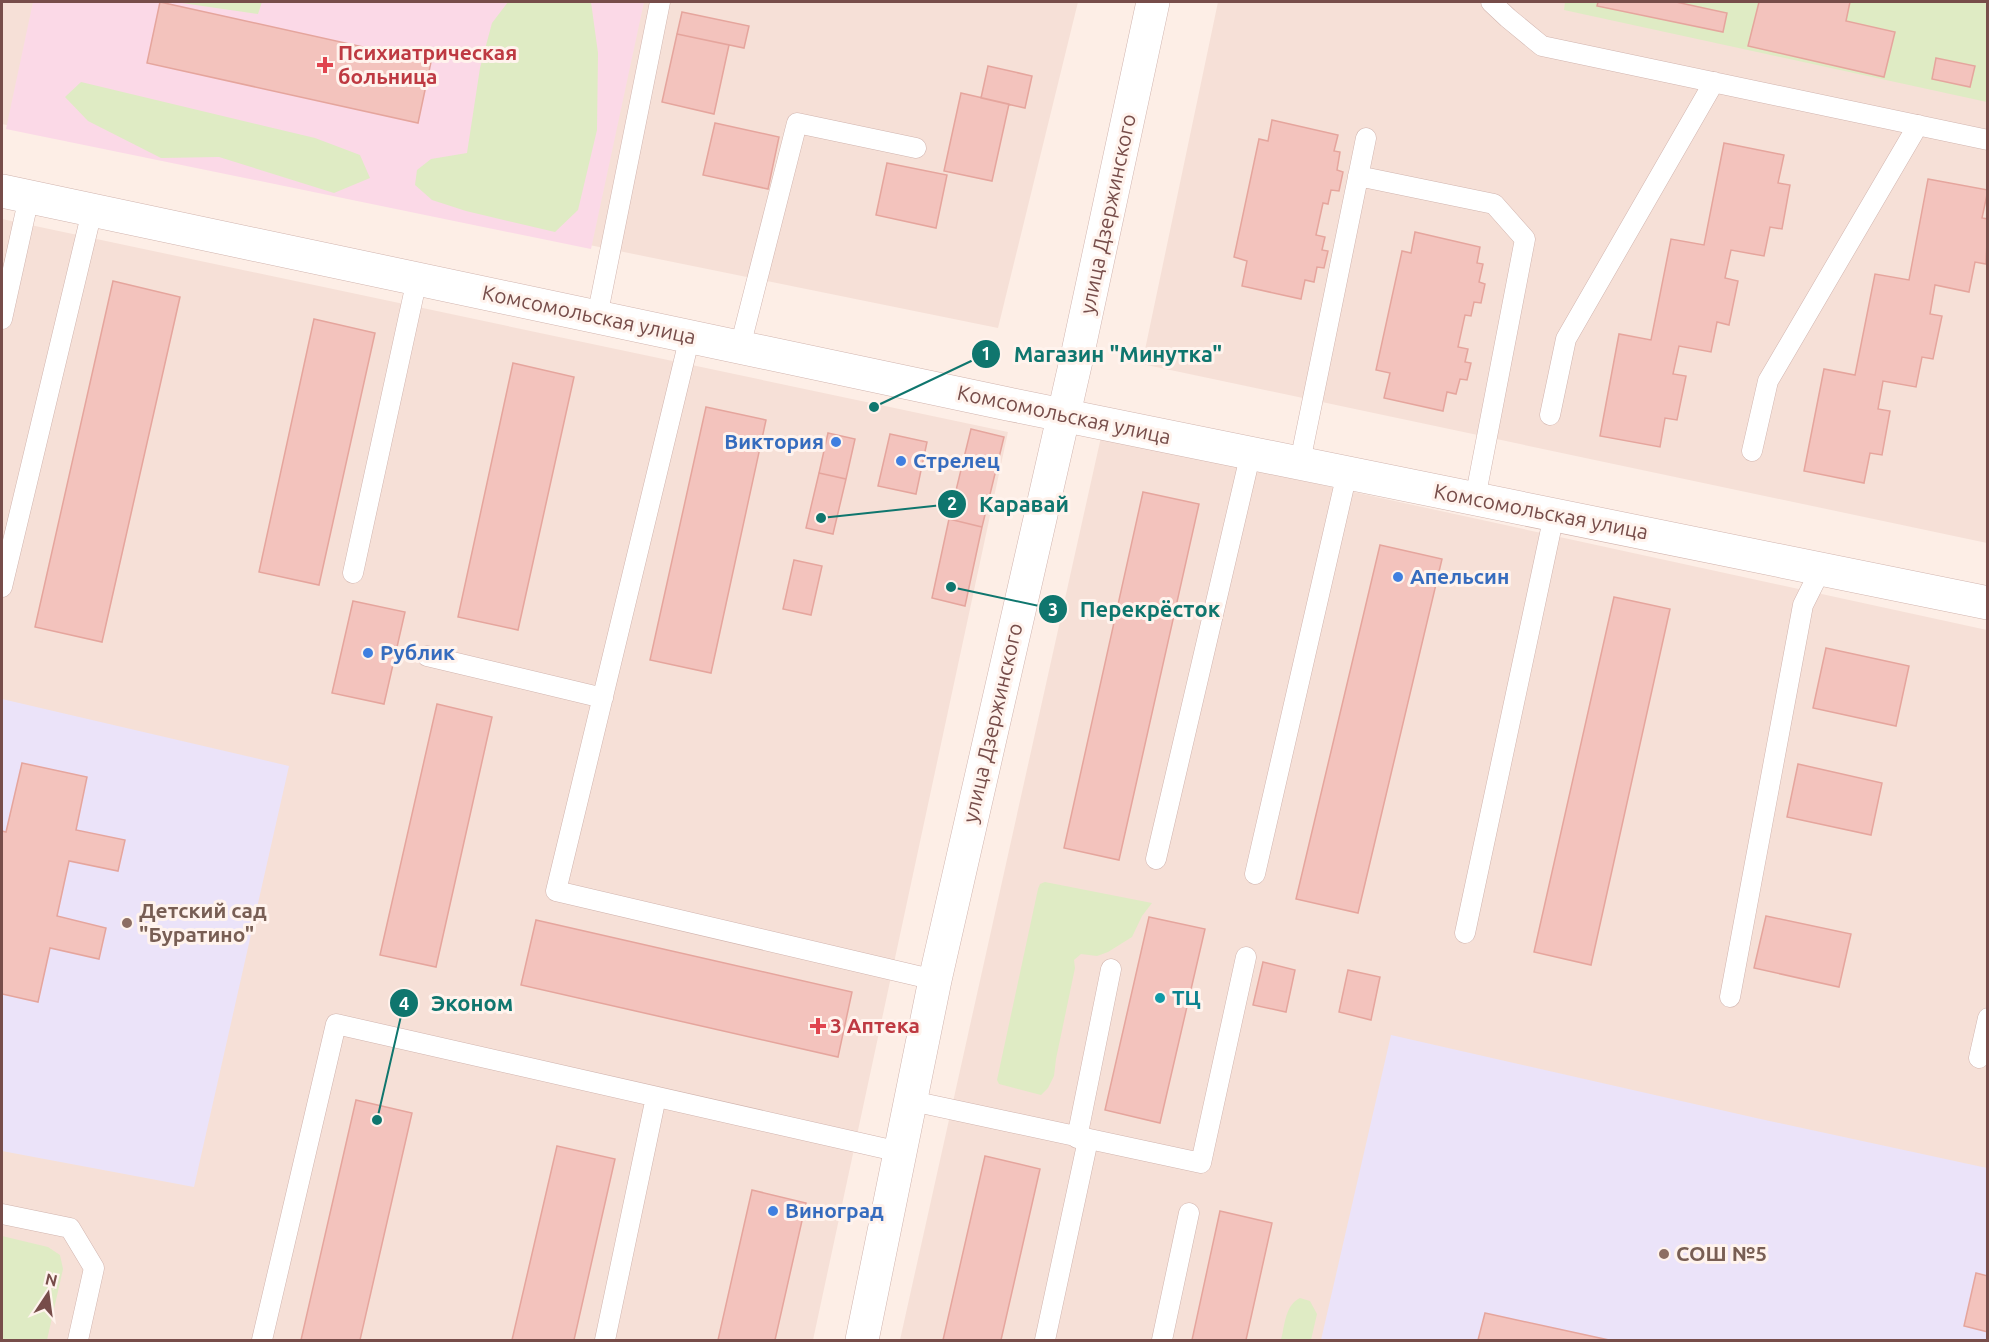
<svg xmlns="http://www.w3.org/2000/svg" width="1989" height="1342" viewBox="0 0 1989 1342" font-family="Ubuntu,sans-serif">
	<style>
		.residential { fill: #f6e0d7 }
		.education { fill: #ebe3f9 }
		.medical { fill: #fbd9e7 }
		.green { fill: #dfebc4 }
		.building { fill: #f3c3bd; stroke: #e5a59d; stroke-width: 1.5 }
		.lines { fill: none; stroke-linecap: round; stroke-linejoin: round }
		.service-casing { stroke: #d1b4ae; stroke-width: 21 }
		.minor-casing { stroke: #d1b4ae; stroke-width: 34 }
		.tertiary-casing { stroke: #d1b4ae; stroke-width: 34 }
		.service { stroke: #fff; stroke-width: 20 }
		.minor { stroke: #fff; stroke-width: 33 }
		.tertiary { stroke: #fff; stroke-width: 33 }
		.health-dot { fill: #e0444e; stroke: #fff3ed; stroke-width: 2 }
		.shop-dot { fill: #3f7fe0; stroke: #fff3ed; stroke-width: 2 }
		.education-dot { fill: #8d6e63; stroke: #fff3ed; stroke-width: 2 }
		.culture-dot { fill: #0f9aa8; stroke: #fff3ed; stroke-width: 2 }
		.labels { text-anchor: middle; stroke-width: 6; stroke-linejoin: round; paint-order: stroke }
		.health-label { font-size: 21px; font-weight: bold; fill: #be3a42; stroke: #fff3ed; text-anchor: start }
		.street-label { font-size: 21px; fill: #774d4a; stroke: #fff3ed }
		.shop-label { font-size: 21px; font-weight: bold; fill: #366cbe; stroke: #fff3ed; text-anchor: start }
		.education-label { font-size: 21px; font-weight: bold; fill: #785e54; stroke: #fff3ed; text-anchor: start }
		.culture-label { font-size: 21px; font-weight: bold; fill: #0d838f; stroke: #fff3ed; text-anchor: start }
		.leader { fill: none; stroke: #0f766e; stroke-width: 2 }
		.callout-dot { fill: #0f766e; stroke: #fff3ed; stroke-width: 2 }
		.mark-label { font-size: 18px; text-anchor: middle; font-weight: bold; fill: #fff }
		.callout-label { font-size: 22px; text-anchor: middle; font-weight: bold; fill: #0f766e; stroke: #fff3ed; stroke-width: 6; stroke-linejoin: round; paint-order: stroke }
	</style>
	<rect width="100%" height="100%" fill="#fdeee6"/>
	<path class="residential" d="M2 2H1078L998 328 161 158 2 124Z
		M1218 2H1987V543L1142 364Z
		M2 219 1008 432 813 1340H2Z
		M1101 437 1987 630V1340H900Z"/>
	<path class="education" d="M2 699 289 766 194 1187 2 1151Z
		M1391 1035 1756 1118 1987 1168V1340H1321Z"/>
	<path class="medical" d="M33 2H644L591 249 6 129Z"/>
	<path class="green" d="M175 2H262L258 14Z
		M508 2H591L598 53 597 130 578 210 555 232 466 211 432 200 415 185 417 170 431 159 467 153 480 68 492 23Z
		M1565 2H1987V102L1564 10Z
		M81 82 315 138 360 155 370 178 334 193 219 157 161 158 88 121 65 97Z
		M1045 882 1152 903 1142 916 1132 937 1108 952 1097 956 1081 954 1074 960 1075 968 1056 1059 1054 1076 1048 1088 1041 1095 999 1084 997 1080 1038 889 1040 884Z
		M2 1236 48 1247 60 1255 63 1269 47 1340H2Z
		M1300 1298 1310 1301 1317 1314 1311 1340H1281C1285 1325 1285 1305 1300 1298Z"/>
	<path class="building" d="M160 2 431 62 418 123 147 63Z
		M1598 2H1676L1727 13 1723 32 1597 6Z
		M1759 2H1850L1846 21 1895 32 1884 77 1748 46Z
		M682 12 749 26 744 48 677 34Z
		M677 34 729 45 714 114 662 102Z
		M1936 58 1975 66 1970 87 1932 79Z
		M988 66 1032 76 1025 108 981 98Z
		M961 93 1009 104 992 181 944 171Z
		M1272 120 1338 135 1334 151 1340 152 1337 170 1343 172 1339 191 1331 190 1328 204 1323 203 1316 235 1325 237 1322 250 1328 251 1324 268 1317 267 1314 282 1305 280 1301 299 1242 286 1247 261 1234 257 1259 139 1268 141Z
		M715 123 779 137 768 189 703 175Z
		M1724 143 1784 155 1778 183 1790 185 1782 229 1770 227 1764 256 1731 250 1725 278 1738 281 1729 325 1717 322 1711 352 1679 346 1673 374 1686 376 1677 420 1665 418 1660 447 1600 436 1619 334 1651 340 1671 239 1704 245Z
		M887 163 947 175 936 228 876 215Z
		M1928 179 1988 190 1982 218 1988 219 1986 264 1975 262 1969 292 1935 285 1930 314 1942 316 1933 359 1922 357 1916 387 1883 381 1878 409 1890 411 1882 455 1870 453 1864 483 1804 471 1824 369 1855 375 1875 274 1909 280Z
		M1415 232 1480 247 1477 263 1483 264 1479 282 1485 284 1481 303 1474 302 1471 316 1465 315 1458 347 1468 349 1465 362 1471 363 1467 380 1460 379 1456 394 1447 392 1443 411 1384 398 1390 373 1376 370 1402 251 1411 253Z
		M113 281 180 297 102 642 35 627Z
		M314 319 375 333 319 585 259 572Z
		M513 363 574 377 518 630 458 617Z
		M706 407 766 420 711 673 650 660Z
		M971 429 1004 437 982 527 949 519Z
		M828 433 855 439 846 479 819 473Z
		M890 434 927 442 916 494 878 486Z
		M819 473 846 479 833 534 806 528Z
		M1143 492 1199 504 1119 860 1064 848Z
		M949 519 982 527 965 606 932 598Z
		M1380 545 1442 559 1358 913 1296 899Z
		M794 560 822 566 811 615 783 609Z
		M1614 597 1670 609 1591 965 1534 952Z
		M353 601 405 612 384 704 332 693Z
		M1826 648 1909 666 1896 726 1813 708Z
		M437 704 492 717 436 967 380 955Z
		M22 763 87 777 76 830 125 840 118 871 69 861 57 916 106 928 99 959 50 948 38 1002 2 994V831L6 832Z
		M1798 764 1882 783 1871 835 1787 817Z
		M1766 916 1851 934 1839 987 1754 968Z
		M1149 917 1205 929 1160 1123 1105 1110Z
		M536 920 852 992 838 1057 521 985Z
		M1263 962 1295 970 1286 1012 1253 1005Z
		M1348 970 1380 977 1371 1020 1339 1012Z
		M356 1100 412 1113 360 1340H301Z
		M557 1146 615 1159 574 1340H512Z
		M985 1156 1040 1169 1001 1340H943Z
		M752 1190 806 1203 775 1340H718Z
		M1220 1211 1272 1223 1246 1340H1192Z
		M1976 1273 1988 1276V1332L1964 1326Z
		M1485 1313 1609 1340H1478Z"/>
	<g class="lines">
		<g class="service-casing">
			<path id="service" d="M1491 2 1508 18 1542 46 1988 140
				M1358 176 1494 204 1525 239 1475 499
				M597 317 660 2
				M2 319 29 197
				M690 336 556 891 935 980
				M740 347 797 123 916 148
				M1550 415 1566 339 1714 82
				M1752 451 1768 381 1918 125
				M1300 462 1366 138
				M353 573 417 279
				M2 587 92 211
				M427 656 603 698
				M1156 859 1251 452
				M1255 874 1347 473
				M1465 933 1554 515
				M1730 997 1803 605 1821 569
				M1979 1058 1988 1018
				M912 1101 1201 1163 1246 957
				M1077 1138 1111 969
				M2 1214 70 1228 94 1268 78 1340
				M262 1340 336 1024 900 1152
				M605 1340 656 1097
				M1045 1340 1088 1140
				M1162 1340 1189 1213"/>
		</g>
		<g class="minor-casing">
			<path id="minor" d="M2 191 1008 404 1988 603"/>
		</g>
		<g class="tertiary-casing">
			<path id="tertiary" d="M862 1340 935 980 1078 352 1153 2"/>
		</g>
		<use href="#service" class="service"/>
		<use href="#minor" class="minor"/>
		<use href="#tertiary" class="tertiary"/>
	</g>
	<g class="health-dot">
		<path d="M322 56h6v6h6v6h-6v6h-6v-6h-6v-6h6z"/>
		<path d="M815 1017h6v6h6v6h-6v6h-6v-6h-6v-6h6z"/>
	</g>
	<g class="shop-dot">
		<circle cx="836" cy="442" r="6"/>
		<circle cx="901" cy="461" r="6"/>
		<circle cx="1398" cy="577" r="6"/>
		<circle cx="368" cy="653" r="6"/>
		<circle cx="773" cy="1211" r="6"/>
	</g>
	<g class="education-dot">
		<circle cx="127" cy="923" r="6"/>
		<circle cx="1664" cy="1254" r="6"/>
	</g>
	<circle class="culture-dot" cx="1160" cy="998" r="6"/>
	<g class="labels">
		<g class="health-label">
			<text x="338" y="60">Психиатрическая<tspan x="338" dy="24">больница</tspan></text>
			<text x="830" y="1033">3 Аптека</text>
		</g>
		<g class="street-label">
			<text transform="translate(1108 214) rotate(-78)" y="7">улица Дзержинского</text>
			<text transform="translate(589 315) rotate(12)" y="7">Комсомольская улица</text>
			<text transform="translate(1064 415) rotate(12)" y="7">Комсомольская улица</text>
			<text transform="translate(1541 512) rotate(11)" y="7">Комсомольская улица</text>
			<text transform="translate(993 723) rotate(-77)" y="7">улица Дзержинского</text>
		</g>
		<g class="shop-label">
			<text x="824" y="449" text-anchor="end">Виктория</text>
			<text x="913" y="468">Стрелец</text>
			<text x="1410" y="584">Апельсин</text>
			<text x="380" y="660">Рублик</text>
			<text x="785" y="1218">Виноград</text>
		</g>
		<g class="education-label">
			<text x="139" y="918">Детский сад<tspan x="139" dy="24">"Буратино"</tspan></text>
			<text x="1676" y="1261">СОШ №5</text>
		</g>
		<g class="culture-label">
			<text x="1172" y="1005">ТЦ</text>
		</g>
	</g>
	<path class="leader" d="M874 407L986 354M821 518L952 504M951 587L1053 609M377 1120L404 1003"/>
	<g class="callout-dot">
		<circle cx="874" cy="407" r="6"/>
		<circle cx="821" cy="518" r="6"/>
		<circle cx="951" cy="587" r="6"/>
		<circle cx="377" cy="1120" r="6"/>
		<circle cx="986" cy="354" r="15"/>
		<circle cx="952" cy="504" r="15"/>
		<circle cx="1053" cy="609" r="15"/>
		<circle cx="404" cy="1003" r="15"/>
	</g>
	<g class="mark-label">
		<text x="986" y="360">1</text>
		<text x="952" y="510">2</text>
		<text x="1053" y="616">3</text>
		<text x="404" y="1010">4</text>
	</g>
	<g class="callout-label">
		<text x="1118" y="362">Магазин "Минутка"</text>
		<text x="1024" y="512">Каравай</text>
		<text x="1150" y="617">Перекрёсток</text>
		<text x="472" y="1011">Эконом</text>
	</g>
	<rect width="1989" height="1342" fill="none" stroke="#774d4a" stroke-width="6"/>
	<g transform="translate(48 1294) rotate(13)" stroke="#fff3ed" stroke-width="4.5" paint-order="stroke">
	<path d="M0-4.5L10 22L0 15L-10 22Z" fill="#774d4a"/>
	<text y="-9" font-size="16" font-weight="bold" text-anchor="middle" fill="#774d4a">N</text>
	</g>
</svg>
